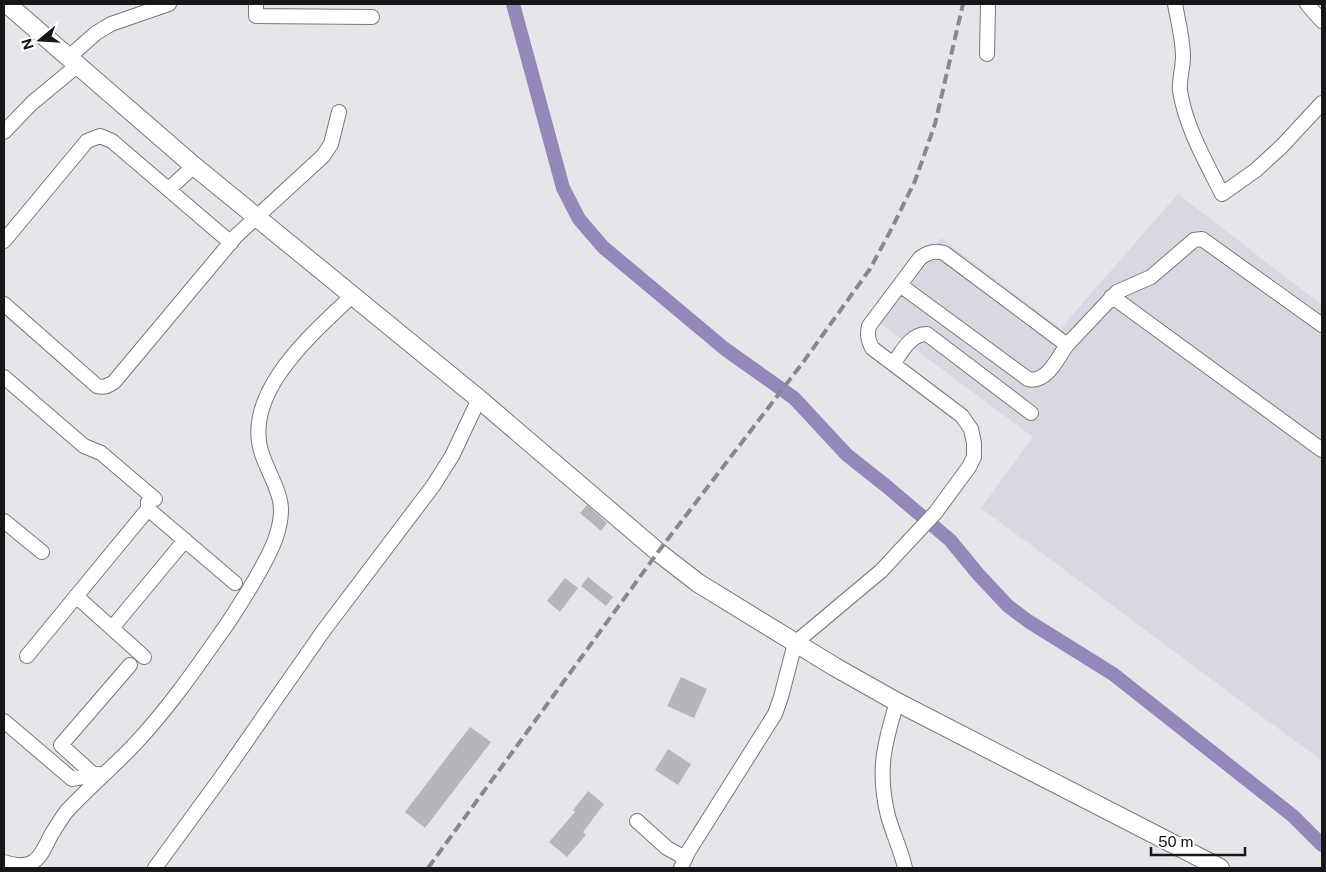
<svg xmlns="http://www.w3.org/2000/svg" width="1326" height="872" viewBox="0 0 1326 872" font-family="'Public Sans',sans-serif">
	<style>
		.built { fill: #dad7e3 }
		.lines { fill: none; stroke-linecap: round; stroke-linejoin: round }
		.canal { stroke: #9488bb; stroke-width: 14 }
		.building { fill: #b6b5b9 }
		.minor-casing { stroke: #78777b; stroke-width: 16 }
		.major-casing { stroke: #78777b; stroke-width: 20 }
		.minor { stroke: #fff; stroke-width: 14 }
		.major { stroke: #fff; stroke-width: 18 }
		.rail { stroke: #89888b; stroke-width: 4; stroke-dasharray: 10 5; stroke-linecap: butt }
	</style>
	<rect width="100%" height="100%" fill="#e6e5e9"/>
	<path class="built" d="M1178 194 1322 305V761L981 508 1033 437 879 322 941 238 1061 328Z"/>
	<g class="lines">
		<path class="canal" d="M513 4 563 188 579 219 603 247 725 349 794 398 847 455 885 485 950 540 978 574 1008 606 1028 621 1113 674 1293 816 1322 845"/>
	</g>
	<path class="building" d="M587 505 607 523 601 531 580 513Z
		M588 577 613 597 606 606 581 586Z
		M565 578 578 588 560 612 547 601Z
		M681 677 707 689 694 718 667 706Z
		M470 727 491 742 425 828 405 812Z
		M668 749 691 764 678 785 655 770Z
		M588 791 604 804 583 832 586 835 567 857 549 842 575 812 573 810Z"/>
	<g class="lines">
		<g class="minor-casing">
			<path id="minor" d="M256 4V16L372 17
				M1175 4C1178 21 1183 40 1183 57 1183 68 1179 79 1180 91 1186 128 1206 162 1222 194L1256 170 1282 146 1322 103
				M1307 4 1322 21
				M987 54 988 4
				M69 57 96 33 111 24 169 4
				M4 132 32 103 78 65
				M169 189 194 166
				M4 241 87 141 100 136 112 141 231 243
				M900 285 1028 379C1047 384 1058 357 1067 345
				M1111 297 1121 303 1322 450
				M4 304 97 386C104 388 108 386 114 382L236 236 323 156 331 144 339 112
				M893 364C902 352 910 334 927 334L1031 413
				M4 377 84 446 101 453 155 499
				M148 502V509L235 583
				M4 521 42 552
				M76 596 144 657
				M112 628 185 540
				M27 656 148 509
				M897 702C884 744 877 772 888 816 893 834 901 850 905 868
				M4 721 72 779 99 774
				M94 775 61 745 130 665
				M637 821 667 848 685 858
				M4 862C34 872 40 858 51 835 56 827 61 819 66 812 88 788 112 768 134 745 166 711 193 673 220 634 232 618 242 601 253 583 261 569 269 556 275 540 289 501 276 491 263 457 239 395 313 333 353 295
				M155 868 220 779 324 630 433 486 452 456 479 399
				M681 868 688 852 775 714 781 697 795 643 881 571 936 512 969 467 974 457V443L971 429 962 416 872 348C868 340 867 335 869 326L920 258C928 252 935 250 944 253L1067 345 1117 292 1151 277 1194 240 1202 239 1322 325"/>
		</g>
		<g class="major-casing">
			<path id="major" d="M7 4 194 166 479 399 658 552 698 583 835 667 897 702 1220 868"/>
		</g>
		<use href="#minor" class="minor"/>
		<use href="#major" class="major"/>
		<path class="rail" d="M428 868 658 552 804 361 870 269 893 226 915 181 935 124 963 4"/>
	</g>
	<rect width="1326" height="872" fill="none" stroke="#171618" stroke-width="10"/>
	<g transform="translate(40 40) rotate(252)" stroke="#ffffff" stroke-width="4" paint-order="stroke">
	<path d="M0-4L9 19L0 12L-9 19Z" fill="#171618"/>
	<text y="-8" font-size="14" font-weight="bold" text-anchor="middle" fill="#171618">N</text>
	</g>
	<path d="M1151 847v8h94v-8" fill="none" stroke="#171618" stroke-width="2.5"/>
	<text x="1158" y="847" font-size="15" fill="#171618" stroke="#ffffff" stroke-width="4" paint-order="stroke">50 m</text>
</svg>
